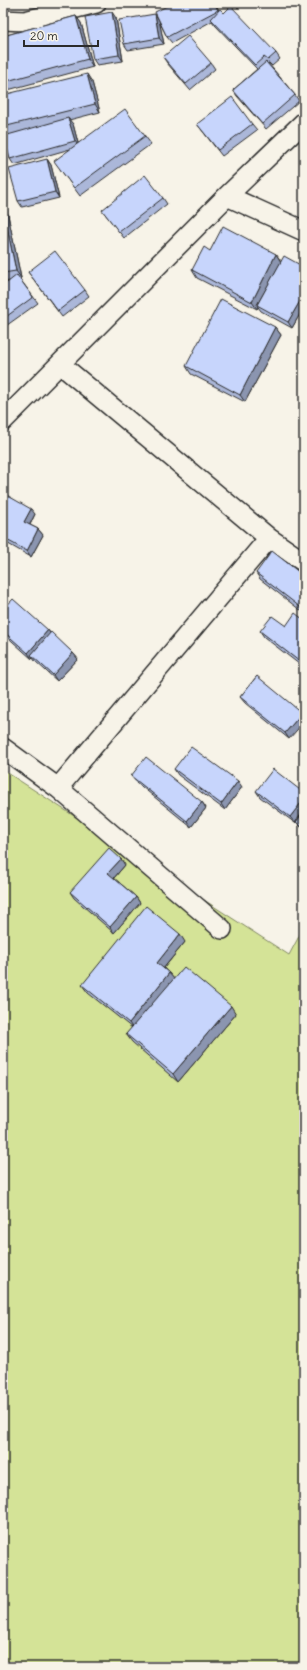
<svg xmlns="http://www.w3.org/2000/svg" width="307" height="1670" viewBox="0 0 307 1670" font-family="Delius,sans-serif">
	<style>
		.green { fill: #d4e397; stroke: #808761 }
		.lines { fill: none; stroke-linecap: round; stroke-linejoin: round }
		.minor-casing { stroke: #2b2b2b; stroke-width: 22 }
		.minor { stroke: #f7f3e8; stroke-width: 19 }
		.wall { fill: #abb7d9; stroke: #2b2b2b }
		.shaded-wall { fill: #8b95b0; stroke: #2b2b2b }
		.building { fill: #c7d5fc; stroke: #2b2b2b }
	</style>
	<rect width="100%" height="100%" fill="#f7f3e8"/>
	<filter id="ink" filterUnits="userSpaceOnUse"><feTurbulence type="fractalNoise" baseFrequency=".025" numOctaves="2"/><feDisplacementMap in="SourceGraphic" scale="8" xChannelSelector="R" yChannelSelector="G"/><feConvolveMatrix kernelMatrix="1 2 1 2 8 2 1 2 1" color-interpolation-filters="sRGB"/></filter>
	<g filter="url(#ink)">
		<path class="green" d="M3 770 289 955 304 927V1667H3Z"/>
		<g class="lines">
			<g class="minor-casing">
				<path id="minor" d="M3 20 25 21 96 3
					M227 196 304 231
					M60 364 269 538 304 562
					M3 421 227 196 304 122
					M3 748 58 788 222 929
					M58 788 269 538"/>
			</g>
			<use href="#minor" class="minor"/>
		</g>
		<path class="wall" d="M173 3H215L219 11 224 13 276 53 280 59 272 66 269 63H268L295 95 299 101 266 129 237 96 233 90 257 69 215 25 212 21 172 43 167 37 159 21 164 44 128 50 124 44 157 18Z
			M233 3H244L238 8Z
			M76 16 81 23 93 67 4 91 3 89V36Z
			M116 18 123 61 97 65 93 59Z
			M163 57 211 63 215 69 190 90 167 63Z
			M92 82 100 112 69 120 73 124 78 143 145 136 151 144 80 196 60 169 70 149 14 165 10 159 6 135 3 131V95Z
			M197 124H252L257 130 222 156Z
			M47 159 51 165 59 198 22 207 18 201Z
			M3 191 21 278 20 279 38 303 3 328V286L10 281 3 282Z
			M163 198 167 204 124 238 102 210Z
			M210 251 276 254 281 261 304 267V307L292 328 261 311 258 307 257 309 197 278 192 270Z
			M28 272 85 290 89 296 62 317Z
			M275 327 281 335 245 402 191 374 186 366Z
			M3 493 35 514 30 525 38 529 43 535 31 557 3 541Z
			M256 573 304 576V613L260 579Z
			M3 610 48 630 50 633 73 653 78 659 57 681 35 661 33 658 32 659 3 633Z
			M304 620V668L264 637 260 631 286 626Z
			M257 676 289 739 245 703 240 697Z
			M174 769 242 787 225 810 178 775Z
			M131 776 202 802 206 808 191 827 136 782Z
			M256 791 304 793V810L295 823 260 797Z
			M304 812V830L296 822Z
			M121 859 125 865 114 878 136 897 140 903 114 933 74 898 70 892Z
			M185 942 164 968 174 979 236 1014 178 1082 132 1042 126 1034 132 1028 88 993 82 985Z"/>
		<path class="shaded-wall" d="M214 3H215L222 16 218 10Z
			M112 12 116 18 123 61 119 55Z
			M155 14 159 20 164 44 159 38Z
			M76 16 81 23 93 67 88 59Z
			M87 74 92 82 100 112 95 104Z
			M68 118 73 124 79 147 75 141Z
			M47 159 51 165 59 198 55 192Z
			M3 191 21 278 16 271 3 208Z
			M276 254 281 262 257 305 258 307 257 309 252 302Z
			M304 294V307L292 328 288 322Z
			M275 327 281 335 245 402 240 395Z
			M31 509 35 514 28 528 24 522Z
			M38 529 43 535 31 557 27 551Z
			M48 630 52 636 31 655 33 658 32 659 28 653Z
			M73 653 78 659 57 681 53 675Z
			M302 713 304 716V722L289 739 285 733Z
			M238 781 242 787 225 810 221 804Z
			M304 799V810L295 823 290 817Z
			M202 802 206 808 191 827 187 821Z
			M121 859 125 865 113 879 108 873Z
			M136 897 140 903 114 933 110 927Z
			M180 934 185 942 162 970 157 963Z
			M169 973 175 980 134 1030 129 1023Z
			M231 1006 236 1014 178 1082 173 1074Z"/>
		<path class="building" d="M173 3H214L218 10 167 37 155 12Z
			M231 6 276 53 268 60 264 57 255 65 211 19 220 9 224 13Z
			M112 12 119 55 93 59 85 17Z
			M155 14 159 38 124 44 119 20Z
			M76 16 88 59 3 82V36Z
			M188 36 211 63 186 84 163 57Z
			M266 62 295 95 262 124 233 90Z
			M87 74 95 104 3 127V95Z
			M232 97 252 124 218 150 197 124Z
			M125 109 145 136 74 188 54 161Z
			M68 118 75 141 10 159 4 136Z
			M47 159 55 192 18 201 9 169Z
			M145 175 163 198 119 232 102 210Z
			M3 208 16 271 3 273Z
			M223 226 276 254 252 302 192 270 204 247 210 251Z
			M55 251 85 290 58 311 28 272Z
			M284 256 304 267V294L288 322 257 305Z
			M17 275 33 297 3 319V286Z
			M221 299 275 327 240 395 186 366Z
			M3 493 31 509 24 522 38 529 27 551 3 538Z
			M272 551 304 576V610L256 573Z
			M13 599 48 630 28 653 3 631V610Z
			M295 613 304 620V665L260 631 272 616 286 626Z
			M51 632 73 653 53 675 31 655Z
			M257 676 302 713 285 733 240 697Z
			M191 747 238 781 221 804 174 769Z
			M146 757 202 802 187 821 131 776Z
			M273 769 304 793V799L290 817 256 791Z
			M304 812V828L296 822Z
			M109 848 121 859 108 873 136 897 110 927 70 892Z
			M146 906 180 934 157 963 169 973 129 1023 82 985Z
			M184 967 231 1006 173 1074 126 1034Z"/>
	</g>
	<rect width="307" height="1670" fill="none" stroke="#f7f3e8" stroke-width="16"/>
	<rect x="8" y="8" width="291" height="1654" fill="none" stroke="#2b2b2b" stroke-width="1.5" filter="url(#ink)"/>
	<path d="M24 40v6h74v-6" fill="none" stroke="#2b2b2b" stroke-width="2"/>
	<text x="30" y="40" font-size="12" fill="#2b2b2b" stroke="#f7f3e8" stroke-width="3" paint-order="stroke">20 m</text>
</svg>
